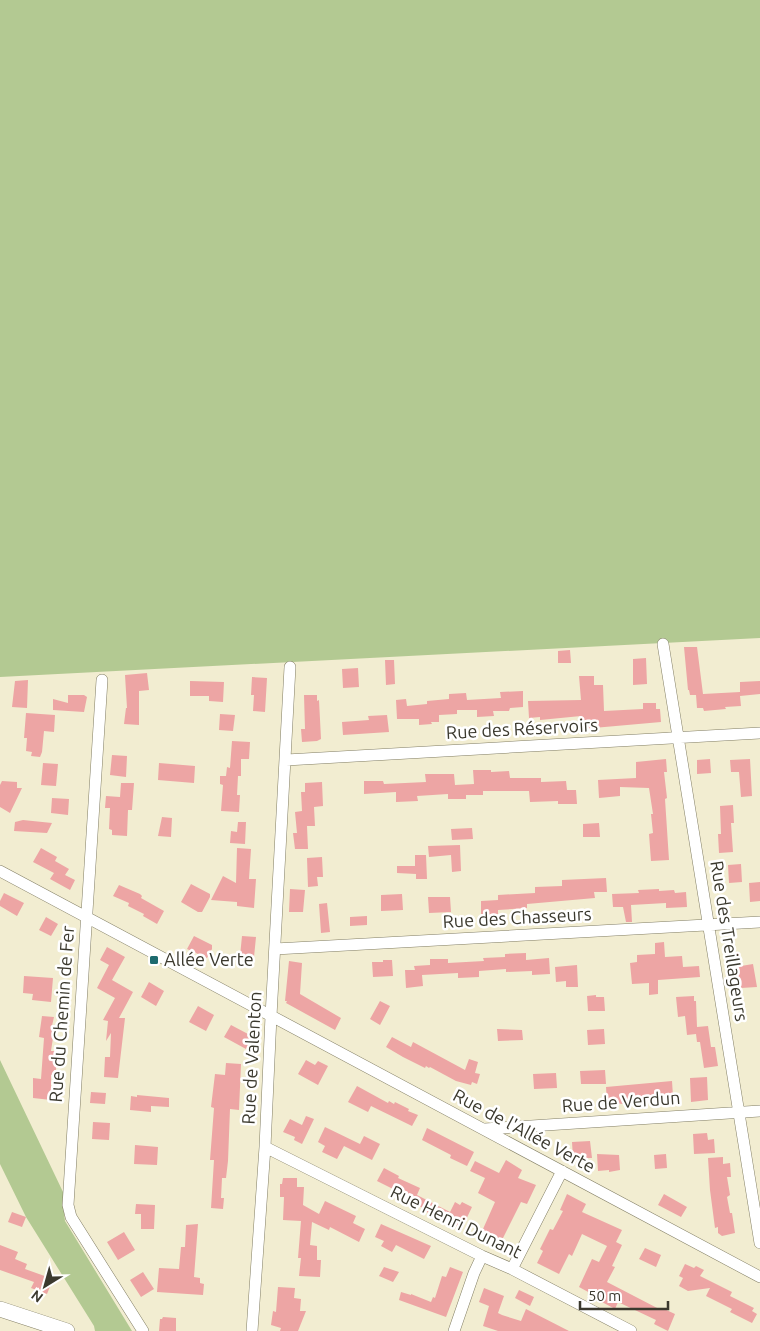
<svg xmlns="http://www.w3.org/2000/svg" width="760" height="1331" viewBox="0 0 760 1331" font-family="Ubuntu,sans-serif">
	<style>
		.green { fill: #b3c992 }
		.building { fill: #eda5a4 }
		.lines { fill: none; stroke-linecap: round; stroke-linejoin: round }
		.minor-casing { stroke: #827e64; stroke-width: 12 }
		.major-casing { stroke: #827e64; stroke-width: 16 }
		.minor { stroke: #fff; stroke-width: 11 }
		.major { stroke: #fff; stroke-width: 15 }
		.poi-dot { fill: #1d6a6e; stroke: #fff; stroke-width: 2 }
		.labels { text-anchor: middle; stroke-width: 5; stroke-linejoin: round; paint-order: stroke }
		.street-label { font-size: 18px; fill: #3b392e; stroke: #fff }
		.poi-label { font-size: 18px; fill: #3b392e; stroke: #fff; text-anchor: start }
	</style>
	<rect width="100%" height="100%" fill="#f2edd1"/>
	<path class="green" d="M0 0H760V638L0 677Z
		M0 1060 63 1192V1205L65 1221 132 1331H95L94 1326 26 1217 0 1164Z"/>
	<path class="building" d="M684 647H697L703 694 740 692V682L760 681V694L740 696 741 706 725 707 726 709 704 711 703 708H697L696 695H690L689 690H688Z
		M570 650 571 663H558V651Z
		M646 658 647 684 633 685V659Z
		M385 660H394L395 684 386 685Z
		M358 668 359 687 343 688 342 669Z
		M147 673 149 690 139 691V725L124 724 126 708H127L125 675Z
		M579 676H594V685H603L604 711 643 709V703H656V709H660L661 722 582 729 581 716 540 720V717L529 718 528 701 581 700Z
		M252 677 267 678 265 712 253 711 254 695H251Z
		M28 680 27 708 12 707 15 681Z
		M190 681 224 682 223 702 209 701V696H190Z
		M523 691V707L510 708 509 711H493L494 716 477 717V710H457V714L439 715V722H431L432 724 419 725V719H397L396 700 406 699 407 706 427 704V701L449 699V694L466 693 467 700 501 698 500 692Z
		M68 695H84L87 697 84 712 53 710V699L68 703Z
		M304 695H317V701L319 700 321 739 317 741 302 742 301 729H305Z
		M26 713 55 715 54 732 44 731 42 752 40 757 31 756 32 752 26 751 27 738H24Z
		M220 714 235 715 233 731 219 730Z
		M387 715 389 732 343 735 342 722 369 720 368 716Z
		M232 741 250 742 249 759H241V776H238L237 795H240L239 812 221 811 223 785 220 784V776H226L227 767 230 768Z
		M112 755 127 756 126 777 110 775Z
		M666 759 667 772H664L667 798 665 799 669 860 651 861 649 834 653 833 651 814H653L649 788 620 787V796L599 798 598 780 636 778V762Z
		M710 759 711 773 697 774V760Z
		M750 759 752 796 741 797 739 772H731L730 760Z
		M43 763 58 764 56 786 41 785Z
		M159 763 195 766 194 783 158 780Z
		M473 770H491V772L509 771 510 778H541V782L566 781 567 790H576L577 804H558V801L530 802 529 791H483V795H466V799H448V794L417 796 418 801 396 802V792L364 794V781H383L384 784 426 782 425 774H454L455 785 474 784Z
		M2 781 17 782V788H22L10 813 0 807V785Z
		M322 782 323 806 314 807 315 826H307L308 849H295L293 833H297L295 812 302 811 301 792H305V783Z
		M121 783H134L132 810H128L127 836 112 835V830L109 829 110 808H105L106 796 120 797Z
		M52 798 69 799 68 815 51 813Z
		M733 805 734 823H731L733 852 719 853 718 834H721L720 806Z
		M162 817 172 818 171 837 158 836Z
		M23 820 52 823 47 833 14 831 15 822Z
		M238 822H246L245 844 230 843 231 831 237 832Z
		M599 823 600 837H583V824Z
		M472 828 473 839 452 840 451 829Z
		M460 845 461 871 452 872 451 855 429 857 428 846Z
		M41 848 57 857 55 861 69 869 65 875 75 880 70 890 50 879 54 873 33 862Z
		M237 848 251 849 249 879H256L254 908 237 906V902L211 900 223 876 236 883Z
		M415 855H426L427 879H416V874L397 873V866H415Z
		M322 857 323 877H317L318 886 308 887 307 858Z
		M741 864 742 882 729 883 728 865Z
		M606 878 607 892H594L595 898 527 904V908L498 910V914L481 915V901L498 900V895L535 893V887L562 886V880Z
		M760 882V901L750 902 749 883Z
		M191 884 210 894V897L202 912H198L181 902Z
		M119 885 140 894 142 896 141 898 164 911 157 924 143 916 144 914 128 906 129 903 113 896Z
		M290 889 305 890 303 912H289Z
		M659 889V891L674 890 675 893 686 892 687 907 666 908V903L631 905 632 922H626L623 907H613L612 894 639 893 638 890Z
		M4 893 24 903 17 916 0 906V901Z
		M402 894 403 910 381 911V895Z
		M428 897H450L451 912 429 913Z
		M327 903 330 932 321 933 319 904Z
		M367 916V925L350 926V917Z
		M46 917 58 924 51 936 39 930Z
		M194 936 212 945V949L207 958 187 949Z
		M242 936 256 937 254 957 240 956Z
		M664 942 665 957 682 956 683 967 699 966 700 977 658 980V994L649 995V983L632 984 630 963 637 962V955L655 954V943Z
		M107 947 125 957 112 980 133 992 119 1018H125L118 1078 104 1077 105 1057H110L111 1033 106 1041 108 1021 103 1020 115 998 97 988 109 965 100 960Z
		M526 953V960L549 958 550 974 532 975V971L506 972V969L479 971V977L458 978V973L422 975 423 986 406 988 405 970H415L414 966 430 965V959H448V963L484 961 483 958 505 957V954Z
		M738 953 741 966 753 964 757 987 741 988 740 979 731 980 726 954Z
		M383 960H392L393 976 373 977 372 962H383Z
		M289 961 302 963 300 994 341 1018 335 1030 286 1003 287 1001H285Z
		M577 965 578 987H566V981L556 982 555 967Z
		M24 976 53 978 51 1002 32 1000 33 994 23 993Z
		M149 982 164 991 156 1006 141 997Z
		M596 995V997H604L605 1011H588L587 996Z
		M694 996V1001H696L697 1027 708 1026 711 1047H715L718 1066 704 1068 700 1042H697L696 1034 687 1035 685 1016 678 1017 676 997Z
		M380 1001 390 1006 380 1025 370 1019Z
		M198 1006 214 1015 206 1031 189 1022Z
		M42 1016 54 1017 51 1030 54 1031 51 1051H56V1070H54V1075H51V1100L33 1098V1078L41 1079 44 1038 39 1037Z
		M231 1025 248 1034 247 1036 252 1039 246 1049 224 1037Z
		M497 1029 522 1030 523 1040 498 1041Z
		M604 1029 605 1044 588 1045 587 1030Z
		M392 1037 411 1047 413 1042 465 1070 469 1059 478 1062 475 1073 480 1074 477 1084 472 1082 471 1085 456 1081 430 1067 429 1068 426 1066 425 1068 403 1057 386 1047Z
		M306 1060 315 1065 318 1061 328 1066 318 1085 298 1074Z
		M226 1063 241 1064 239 1110 230 1109 228 1161 226 1178H222L221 1198H224L223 1209 211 1208 214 1160H210L214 1108 211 1107 215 1074 225 1075Z
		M605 1070 606 1084H581L580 1071Z
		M556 1073 557 1088 534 1089 533 1074Z
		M707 1077 708 1100 691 1102 690 1078Z
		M672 1081 673 1096 666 1097V1098L624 1100V1104L607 1103 606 1087Z
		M357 1086 388 1103 389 1101 394 1104 395 1102 409 1109 408 1111 418 1115 412 1126 371 1106 368 1112 348 1102Z
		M91 1092 106 1093 105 1104 90 1103Z
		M137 1095 169 1098V1107L151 1106V1112L130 1110 131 1096 137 1097Z
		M306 1116 314 1119 302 1144 294 1140 295 1137 283 1132 290 1119 302 1125Z
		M93 1122 110 1123 109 1140 92 1139Z
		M325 1127 360 1144 364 1136 380 1144 372 1160 344 1146 337 1159 322 1152 325 1146 318 1142Z
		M427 1128 474 1152 467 1166 450 1158 451 1155 422 1140Z
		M707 1133 708 1140 714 1139 715 1153 694 1154 693 1134Z
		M590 1141 592 1158H573L572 1142Z
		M135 1145 158 1147 157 1165 134 1164Z
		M597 1154 619 1155 620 1170 609 1172V1170L598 1171Z
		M666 1154 667 1168 655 1169 654 1155Z
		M723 1157V1164L730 1163 731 1177H727L730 1195 727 1197 730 1213H732L735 1233 722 1236 718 1233V1227L715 1228 710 1190 708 1158Z
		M506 1160 522 1170 518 1178 536 1185 527 1204 521 1202 501 1242 497 1241 494 1246 479 1238 495 1202 478 1193 485 1178 470 1171 475 1161 499 1173Z
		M384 1168 399 1176 398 1178 420 1188 417 1195 450 1212 455 1202 460 1205 462 1202 472 1207 462 1228 422 1210 423 1208 395 1194 397 1191 377 1181Z
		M283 1178H297V1187H304L303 1205 319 1214 325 1201 356 1216 353 1223 365 1229 359 1242 330 1227 329 1230 312 1222 310 1245 317 1246V1260H321L320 1277 299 1276 301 1258H298L301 1221 283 1220 284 1197H280V1184H282Z
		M567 1194 586 1204 582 1212 622 1230 616 1242 622 1245 612 1266 615 1267 607 1282 661 1310 662 1308 675 1314 668 1331 654 1324 656 1320 618 1302 615 1309 602 1302 603 1300 579 1287 592 1259 599 1262 607 1246 582 1234 572 1256 569 1254 559 1274 537 1263 543 1251 540 1249 550 1229 553 1230 563 1211 560 1210Z
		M664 1194 687 1207 681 1217 658 1205Z
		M136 1204 155 1205 154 1229H141V1214H135Z
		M12 1212 26 1217 22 1227 8 1222Z
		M198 1224 194 1277 200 1278V1283L204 1284 203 1295 157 1292 159 1268 179 1269 181 1247H185L186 1225Z
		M381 1224 431 1246 424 1259 396 1245 392 1252 381 1246 384 1241 375 1237Z
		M124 1232 135 1250 118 1260 107 1242Z
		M0 1245 18 1252 15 1259 27 1264 25 1269 53 1279 47 1294 31 1288 34 1282 0 1270Z
		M645 1248 661 1255 656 1267 639 1259Z
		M685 1264 694 1268 696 1266 704 1270 700 1276 732 1292 730 1296 754 1308 752 1311 757 1314 752 1323 730 1312 732 1309 706 1296 710 1288 688 1291 679 1286 683 1278 679 1276Z
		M384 1267 399 1272 393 1282 379 1276Z
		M450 1267 463 1272 446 1317 399 1300 401 1292 411 1295V1294L431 1302 433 1297 435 1298 442 1276 446 1277Z
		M143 1272 154 1289 141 1297 130 1280Z
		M278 1287 295 1288 294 1298 301 1299 300 1311H306L298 1331H280L281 1328 271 1325 273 1311 276 1312Z
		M484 1288 504 1296 498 1313 502 1315 521 1321 526 1309 569 1331H498L483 1326 489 1306 479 1302Z
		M519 1290 534 1297 530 1306 515 1298Z
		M163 1317 176 1318V1331H159L160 1319H162Z"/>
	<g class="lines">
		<g class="minor-casing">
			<path id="minor" d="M663 644 760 1243
				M102 680 68 1205 71 1217 143 1331
				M286 760 760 733
				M0 871 760 1277
				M275 949 760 922
				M485 1129 760 1111
				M265 1147 482 1256 512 1269 631 1331
				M512 1269 562 1171
				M252 1331 265 1147 271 1016 290 667
				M454 1331 474 1273 482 1256"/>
		</g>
		<g class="major-casing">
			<path id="major" d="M0 1309 67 1331"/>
		</g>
		<use href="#minor" class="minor"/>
		<use href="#major" class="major"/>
	</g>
	<rect class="poi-dot" x="149" y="955" width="10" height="10" rx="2.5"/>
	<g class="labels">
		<g class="street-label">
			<text transform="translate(522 729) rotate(-3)" y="6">Rue des Réservoirs</text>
			<text transform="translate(517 918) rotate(-3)" y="6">Rue des Chasseurs</text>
			<text transform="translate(729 941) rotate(81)" y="6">Rue des Treillageurs</text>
			<text transform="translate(62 1014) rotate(-86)" y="6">Rue du Chemin de Fer</text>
			<text transform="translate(252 1058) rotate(-87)" y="6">Rue de Valenton</text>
			<text transform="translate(621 1102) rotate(-4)" y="6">Rue de Verdun</text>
			<text transform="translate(524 1131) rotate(28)" y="6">Rue de l'Allée Verte</text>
			<text transform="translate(456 1222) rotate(26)" y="6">Rue Henri Dunant</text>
		</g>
		<g class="poi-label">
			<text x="164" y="966">Allée Verte</text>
		</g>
	</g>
	<g transform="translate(45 1286) rotate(217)" stroke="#ffffff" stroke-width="4" paint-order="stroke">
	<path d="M0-4L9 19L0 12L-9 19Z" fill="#3b392e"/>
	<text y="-8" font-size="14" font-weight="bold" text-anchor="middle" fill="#3b392e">N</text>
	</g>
	<path d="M580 1301v8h88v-8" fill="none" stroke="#3b392e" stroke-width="2.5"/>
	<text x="588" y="1301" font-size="15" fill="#3b392e" stroke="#ffffff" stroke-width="4" paint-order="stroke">50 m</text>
</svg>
